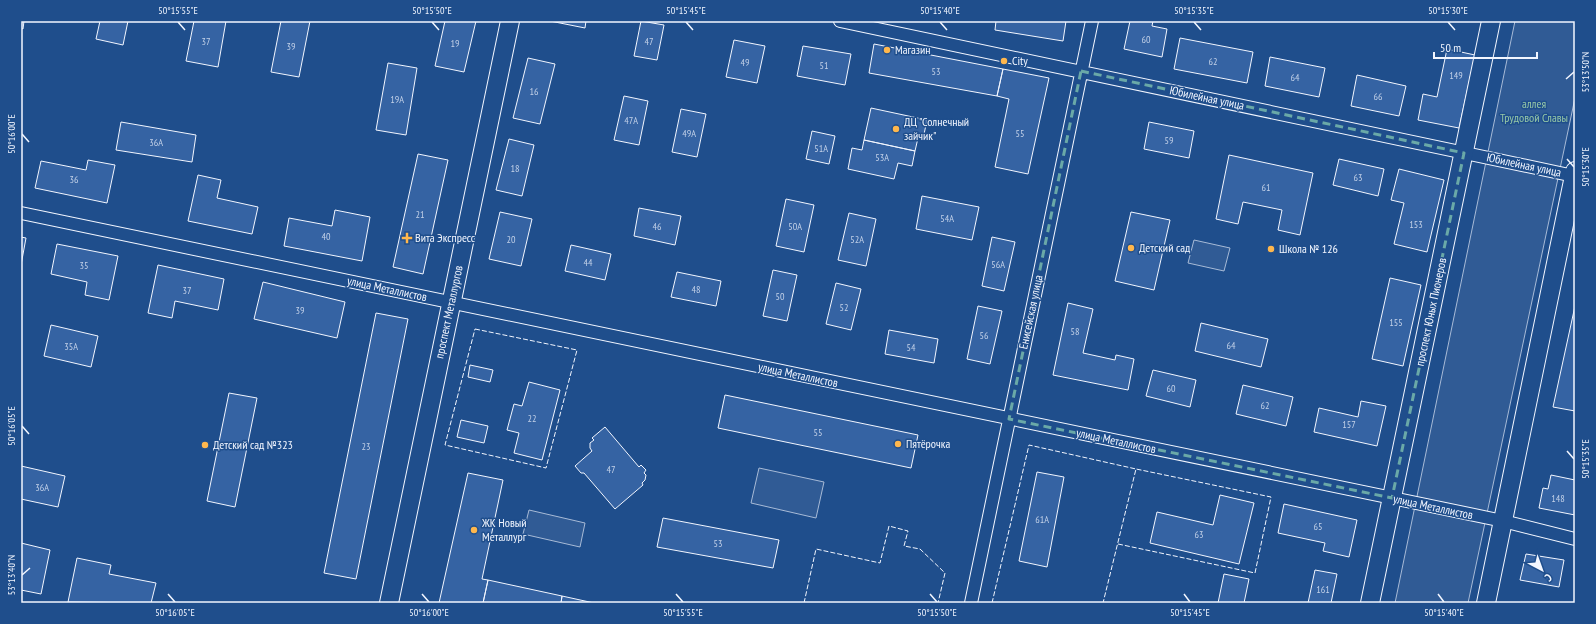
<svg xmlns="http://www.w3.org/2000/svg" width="1596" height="624" viewBox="0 0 1596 624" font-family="'PT Sans Narrow',sans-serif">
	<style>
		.green { fill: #305b95; stroke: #a8bbd7 }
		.building { fill: #3563a3; stroke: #f2f6ff }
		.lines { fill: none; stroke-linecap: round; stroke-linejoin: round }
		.street-casing { stroke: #f2f6ff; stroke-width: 14 }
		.secondary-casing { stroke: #f2f6ff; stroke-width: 20 }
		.street { stroke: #1f4e8c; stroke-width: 12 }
		.secondary { stroke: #1f4e8c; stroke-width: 18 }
		.fence { stroke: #f2f6ff; stroke-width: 1; stroke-dasharray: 5 2; stroke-linecap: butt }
		.marked { fill: none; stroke: #6aa9a8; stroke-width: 3; stroke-dasharray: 8 5; stroke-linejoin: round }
		.ticks { fill: none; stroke: #f2f6ff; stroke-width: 1.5 }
		.poi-dot { fill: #ffb74d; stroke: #1f4e8c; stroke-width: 1.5 }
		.labels { text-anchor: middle; stroke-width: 3; stroke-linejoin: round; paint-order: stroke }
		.number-label { font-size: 10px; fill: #c3d1e8 }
		.poi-label { font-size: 12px; fill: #f2f6ff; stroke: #1f4e8c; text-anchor: start }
		.street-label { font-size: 12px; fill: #f2f6ff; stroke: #1f4e8c }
		.park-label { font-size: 12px; fill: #97c8a6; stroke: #1f4e8c }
		.neatline { fill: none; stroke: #f2f6ff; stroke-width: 1.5 }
		.ticks-label { font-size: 10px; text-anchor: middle; fill: #f2f6ff }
	</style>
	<rect width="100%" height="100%" fill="#1f4e8c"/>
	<path class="green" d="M1515 21H1575V98L1468 603H1395Z
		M1194 240 1230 248 1224 271 1188 263Z
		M759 468 824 482 816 518 751 503Z
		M529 510 585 523 580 547 523 534Z"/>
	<path class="building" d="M21 21H24L23 29 21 28Z
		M100 21H128L123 45 96 39Z
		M194 21H226L218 67 186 61Z
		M281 21H310L299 77 271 72Z
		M445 21H476L464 72 435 66Z
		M550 21H586L585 28Z
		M641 21 664 25 657 60 634 56Z
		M996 21H1066L1063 41 995 30Z
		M1130 21H1153L1152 26 1167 29 1162 57 1124 49Z
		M1180 38 1253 52 1247 83 1174 69Z
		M734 40 765 46 757 83 726 77Z
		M874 44 1003 69 997 96 869 73Z
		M803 46 851 54 845 85 797 76Z
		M1447 49 1475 55 1459 128 1418 120 1423 94 1437 97Z
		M1270 57 1325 68 1319 97 1265 86Z
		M528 58 555 64 540 124 513 118Z
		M388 63 417 68 406 135 376 130Z
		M1003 69 1049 78 1028 174 995 167 1009 99 997 96Z
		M1357 75 1406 86 1399 116 1351 106Z
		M624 96 648 101 639 145 614 140Z
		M871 108 927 120 923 139 918 138 915 151 864 140Z
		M681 109 706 114 697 157 672 152Z
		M121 122 196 135 192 162 116 150Z
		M1149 122 1194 131 1189 158 1144 149Z
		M812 131 835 136 829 164 806 159Z
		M509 139 534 145 522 196 496 190Z
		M864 140 915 151 912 166 898 163 894 179 848 169 852 148 862 150Z
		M418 154 448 160 423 274 393 267Z
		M1229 155 1313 173 1300 235 1278 230 1282 210 1243 202 1238 224 1216 219Z
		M1339 159 1384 169 1378 196 1333 185Z
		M88 160 115 165 107 203 35 188 41 161 86 170Z
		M1399 169 1444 180 1427 252 1394 244 1404 203 1391 200Z
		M198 175 221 180 217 198 258 207 252 234 188 221Z
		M922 196 979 207 972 240 916 229Z
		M786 199 814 205 804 252 776 246Z
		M639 208 681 216 675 245 634 236Z
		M335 210 370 217 362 261 284 246 289 218 332 226Z
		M500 212 532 219 521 266 489 259Z
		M1131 212 1170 220 1154 290 1115 281Z
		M849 213 876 219 866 266 838 260Z
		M21 237 26 238 21 265Z
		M992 237 1015 242 1004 291 982 286Z
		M57 244 118 256 109 300 85 295 87 282 51 274Z
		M571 245 611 254 605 280 565 271Z
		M158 265 224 279 218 310 175 301 172 318 148 313Z
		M773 270 797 275 787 321 763 316Z
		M677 272 721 281 716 306 671 297Z
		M1390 278 1421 285 1403 366 1372 359Z
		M263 282 345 302 337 338 254 319Z
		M836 283 861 289 851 330 826 324Z
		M1068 303 1093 309 1083 353 1115 360 1116 355 1134 359 1128 390 1053 375Z
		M978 306 1002 311 990 364 967 359Z
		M1575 306V411L1553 407Z
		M376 313 408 319 356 579 324 573Z
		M1201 323 1268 339 1261 367 1195 351Z
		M51 325 98 336 91 367 44 356Z
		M889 330 938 339 934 363 885 354Z
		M470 365 493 370 490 382 468 377Z
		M1153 370 1196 380 1190 407 1146 396Z
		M529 382 560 390 542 460 514 453 519 433 507 430 514 404 522 406Z
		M1243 385 1293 397 1286 426 1236 414Z
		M229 393 257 398 235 507 207 501Z
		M725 395 918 435 911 468 718 428Z
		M1361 401 1386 406 1377 446 1314 432 1319 408 1358 417Z
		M461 420 488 426 484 443 457 437Z
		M605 427 639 467 641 465 646 470 644 473 646 475 645 480 642 483 643 485 615 509 584 473H581L575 466 592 451 590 448V443L594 440 592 438Z
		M21 466 65 476 58 507 21 499Z
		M1037 472 1064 477 1047 567 1019 561Z
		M468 473 503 480 482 579 488 580 483 603H439Z
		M1551 475 1575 480V515L1539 508 1543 488 1548 489Z
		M1220 495 1254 503 1239 564 1150 543 1157 512 1213 525Z
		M1284 504 1357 520 1349 557 1323 551 1325 543 1278 533Z
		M663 518 779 540 773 568 657 547Z
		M21 543 50 550 41 594 21 590Z
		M1526 554 1564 560 1559 587 1520 580Z
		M77 558 111 565 109 574 156 583 151 603 68 602Z
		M1315 570 1337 574 1331 603H1308Z
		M1224 574 1249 579 1244 603H1218Z
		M488 580 562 596 561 603H483Z
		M562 596 594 603H561Z"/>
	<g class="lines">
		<g class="street-casing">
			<path id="street" d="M840 21 1574 176
				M21 213 1503 521 1575 539
				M971 603 1092 21"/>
		</g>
		<g class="secondary-casing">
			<path id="secondary" d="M389 603 510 21
				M1370 603 1491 21
				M1486 603 1575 171"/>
		</g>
		<use href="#street" class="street"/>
		<use href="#secondary" class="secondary"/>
		<path class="fence" d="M475 329 577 350 546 468 445 445Z
			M1118 544 1255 573 1271 497 1136 469
			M804 603 816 549 880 563 889 526 908 531 904 546 920 549 945 573 938 603
			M992 603 1029 445 1136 469 1103 603"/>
	</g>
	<path class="marked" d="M1081 71 1464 153 1392 498 1009 419Z"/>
	<path class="ticks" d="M178 22 185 30M432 22 439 30M686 22 693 30M940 22 947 30M1194 22 1201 30M1448 22 1455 30M1566 79 1574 72M22 134 29 142M1567 159 1574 167M22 426 29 434M1567 451 1574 459M22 575 30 568M168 594 175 602M422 594 429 602M676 594 683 602M930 594 937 602M1184 594 1190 602M1438 594 1444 602"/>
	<g class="poi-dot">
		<circle cx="887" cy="50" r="4"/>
		<circle cx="1004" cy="61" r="4"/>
		<circle cx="896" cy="129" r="4"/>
		<path d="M405 232h4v4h4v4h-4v4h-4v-4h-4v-4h4z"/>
		<circle cx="1131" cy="248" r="4"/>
		<circle cx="1271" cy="249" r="4"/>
		<circle cx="898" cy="444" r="4"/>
		<circle cx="205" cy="445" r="4"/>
		<circle cx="474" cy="530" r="4"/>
	</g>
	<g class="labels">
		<g class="number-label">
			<text x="1146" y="43">60</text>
			<text x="206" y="45">37</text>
			<text x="649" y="45">47</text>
			<text x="455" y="47">19</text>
			<text x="291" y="50">39</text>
			<text x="1213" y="65">62</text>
			<text x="745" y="66">49</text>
			<text x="824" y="69">51</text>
			<text x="936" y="75">53</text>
			<text x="1456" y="79">149</text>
			<text x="1295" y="81">64</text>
			<text x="534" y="95">16</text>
			<text x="1378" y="100">66</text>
			<text x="397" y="103">19А</text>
			<text x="631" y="124">47А</text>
			<text x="689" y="137">49А</text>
			<text x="1020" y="137">55</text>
			<text x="1169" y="144">59</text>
			<text x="156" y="146">36А</text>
			<text x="821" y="152">51А</text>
			<text x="882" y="161">53А</text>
			<text x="515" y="172">18</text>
			<text x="1358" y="181">63</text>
			<text x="74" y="183">36</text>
			<text x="1266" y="191">61</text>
			<text x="420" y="218">21</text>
			<text x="947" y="222">54А</text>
			<text x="1416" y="228">153</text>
			<text x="657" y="230">46</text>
			<text x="795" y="230">50А</text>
			<text x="326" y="240">40</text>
			<text x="511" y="243">20</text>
			<text x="857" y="243">52А</text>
			<text x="588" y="266">44</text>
			<text x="998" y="268">56А</text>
			<text x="84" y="269">35</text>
			<text x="696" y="293">48</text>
			<text x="187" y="294">37</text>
			<text x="780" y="300">50</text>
			<text x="844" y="311">52</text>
			<text x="300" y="314">39</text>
			<text x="1396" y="326">155</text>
			<text x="1075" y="335">58</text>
			<text x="984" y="339">56</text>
			<text x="1231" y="349">64</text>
			<text x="71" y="350">35А</text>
			<text x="911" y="351">54</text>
			<text x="1171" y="392">60</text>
			<text x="1265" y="409">62</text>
			<text x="532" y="422">22</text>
			<text x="1349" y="428">157</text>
			<text x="818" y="436">55</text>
			<text x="366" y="450">23</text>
			<text x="611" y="473">47</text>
			<text x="42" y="491">36А</text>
			<text x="1558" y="502">148</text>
			<text x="1042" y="523">61А</text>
			<text x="1318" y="530">65</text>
			<text x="1199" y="538">63</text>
			<text x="718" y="547">53</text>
			<text x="1323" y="593">161</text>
		</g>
		<g class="poi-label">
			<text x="895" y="54">Магазин</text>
			<text x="1012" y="65">City</text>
			<text x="904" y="126">ДЦ "Солнечный<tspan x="904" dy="14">зайчик"</tspan></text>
			<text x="415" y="242">Вита Экспресс</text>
			<text x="1139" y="252">Детский сад</text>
			<text x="1279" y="253">Школа № 126</text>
			<text x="906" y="448">Пятёрочка</text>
			<text x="213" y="449">Детский сад №323</text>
			<text x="482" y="527">ЖК Новый<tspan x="482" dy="14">Металлург</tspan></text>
		</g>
		<g class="street-label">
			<text transform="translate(1207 98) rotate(12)" y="4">Юбилейная улица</text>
			<text transform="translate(1524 165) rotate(12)" y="4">Юбилейная улица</text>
			<text transform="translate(387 289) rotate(12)" y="4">улица Металлистов</text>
			<text transform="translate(449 312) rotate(-78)" y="4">проспект Металлургов</text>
			<text transform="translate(1031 312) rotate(-78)" y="4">Енисейская улица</text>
			<text transform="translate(1431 312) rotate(-78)" y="4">проспект Юных Пионеров</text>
			<text transform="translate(798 375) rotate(12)" y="4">улица Металлистов</text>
			<text transform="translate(1116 441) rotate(12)" y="4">улица Металлистов</text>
			<text transform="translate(1433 507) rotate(12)" y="4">улица Металлистов</text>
		</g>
		<g class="park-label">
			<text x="1534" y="108">аллея<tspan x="1534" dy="14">Трудовой Славы</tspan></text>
		</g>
	</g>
	<rect width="1596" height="624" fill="none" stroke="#1f4e8c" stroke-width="44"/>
	<g transform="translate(1542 570) rotate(139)" stroke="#1f4e8c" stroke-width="3" paint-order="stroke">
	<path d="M0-3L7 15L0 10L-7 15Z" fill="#f2f6ff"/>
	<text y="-6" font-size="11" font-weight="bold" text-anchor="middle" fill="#f2f6ff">С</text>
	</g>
	<path d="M1434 52v6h103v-6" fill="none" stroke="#f2f6ff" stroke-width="2"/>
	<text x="1440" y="52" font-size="12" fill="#f2f6ff" stroke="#1f4e8c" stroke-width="3" paint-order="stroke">50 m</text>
	<rect x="22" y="22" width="1552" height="580" class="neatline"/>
	<g class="ticks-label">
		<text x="178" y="14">50°15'55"E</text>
		<text x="432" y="14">50°15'50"E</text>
		<text x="686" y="14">50°15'45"E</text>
		<text x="940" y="14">50°15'40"E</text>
		<text x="1194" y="14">50°15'35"E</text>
		<text x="1448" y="14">50°15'30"E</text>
		<text transform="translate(1585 72) rotate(-90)" y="4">53°13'50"N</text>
		<text transform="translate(11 134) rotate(-90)" y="4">50°16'00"E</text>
		<text transform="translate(1585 167) rotate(-90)" y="4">50°15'30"E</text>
		<text transform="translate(11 426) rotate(-90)" y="4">50°16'05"E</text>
		<text transform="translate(1585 459) rotate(-90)" y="4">50°15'35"E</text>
		<text transform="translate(11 575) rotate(-90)" y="4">53°13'40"N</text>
		<text x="175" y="616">50°16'05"E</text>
		<text x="429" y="616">50°16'00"E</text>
		<text x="683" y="616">50°15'55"E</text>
		<text x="937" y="616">50°15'50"E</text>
		<text x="1190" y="616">50°15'45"E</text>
		<text x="1444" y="616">50°15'40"E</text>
	</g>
</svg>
